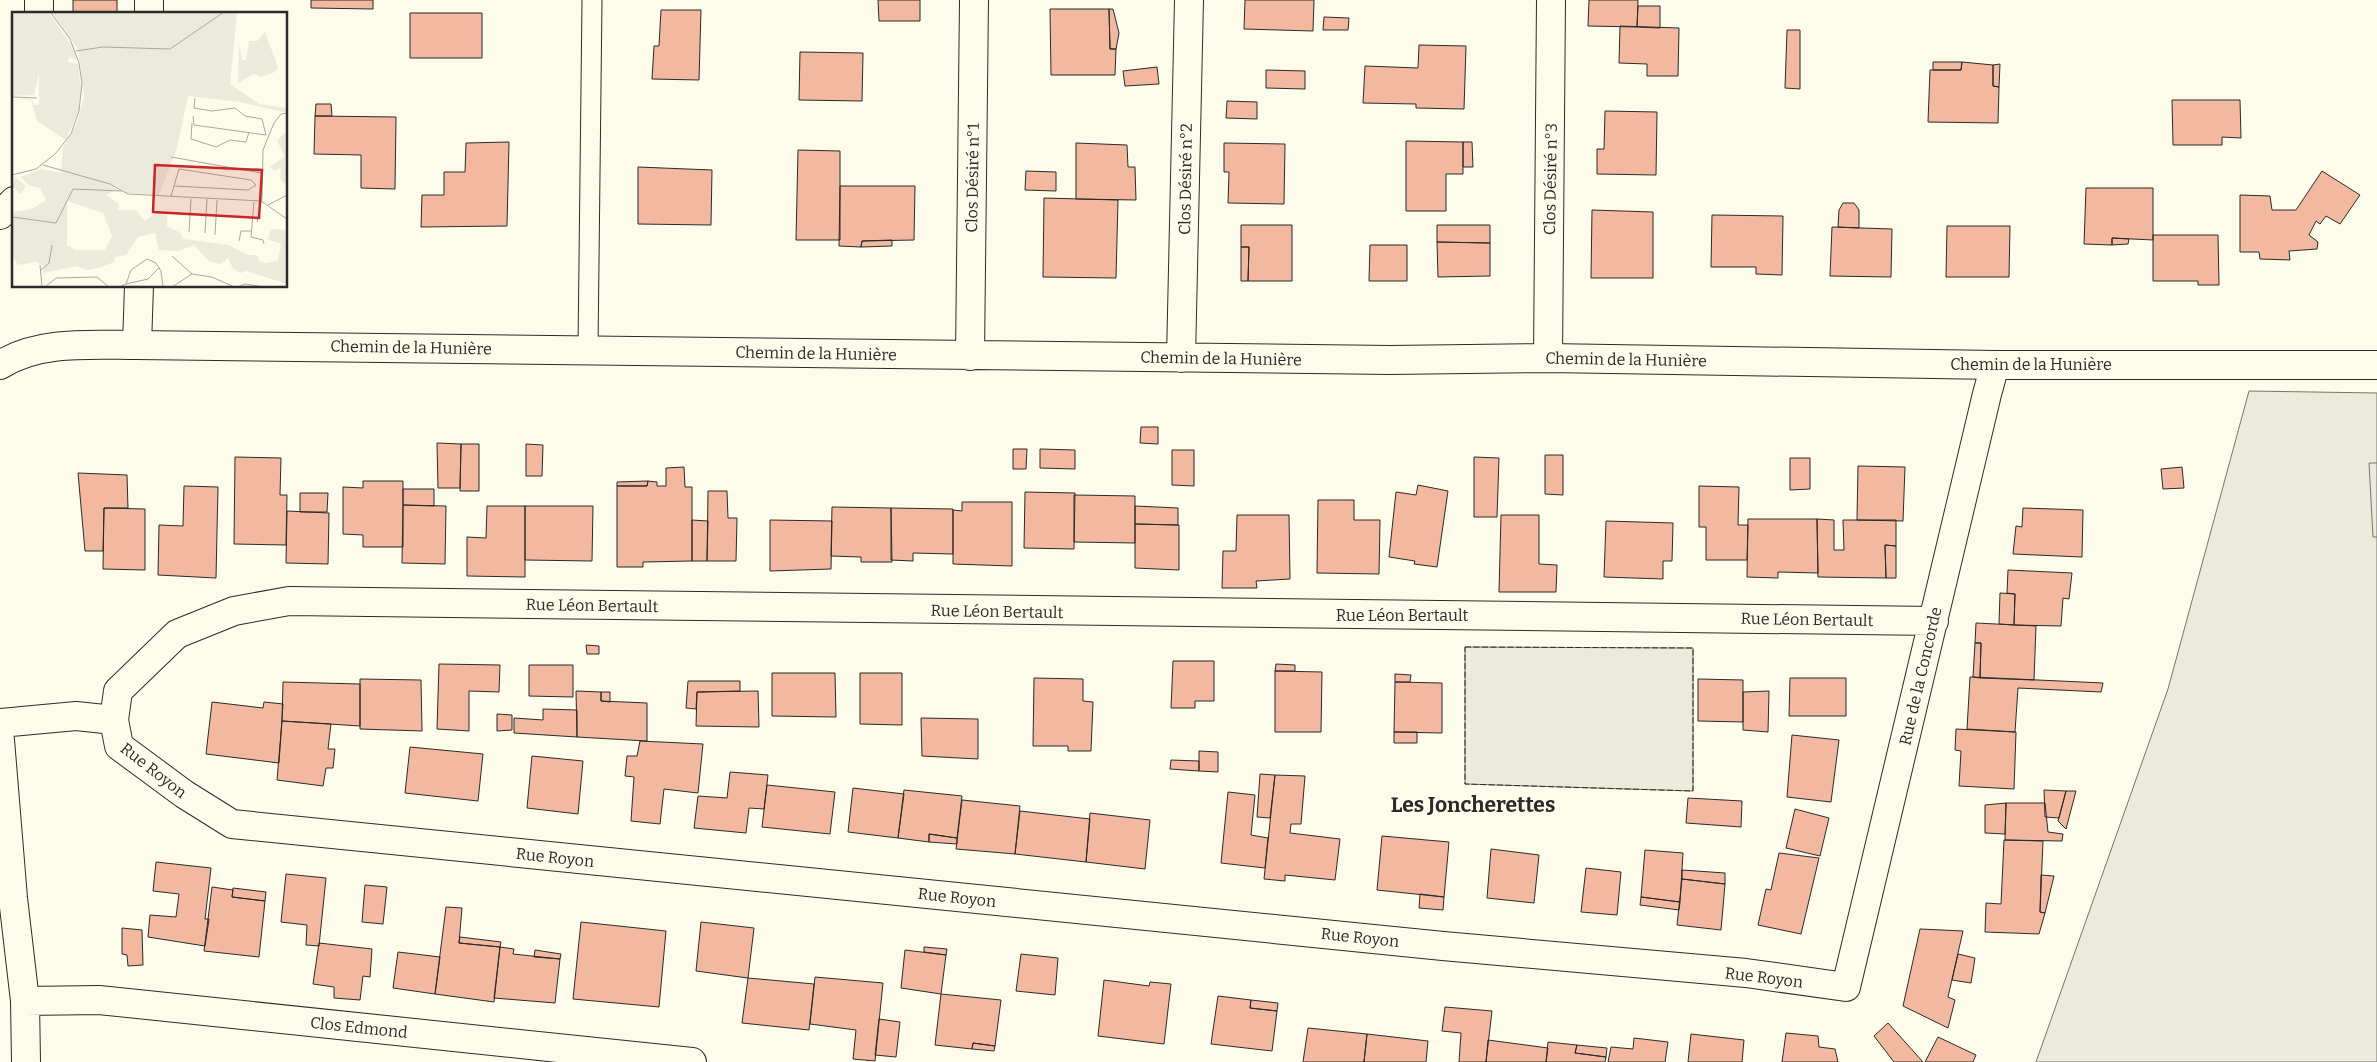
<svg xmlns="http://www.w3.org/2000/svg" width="2377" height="1062" viewBox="0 0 2377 1062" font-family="Bitter,serif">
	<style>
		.green { fill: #ecebdb; stroke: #74746e }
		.parking { fill: #eceadb; stroke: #74746e }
		.building { fill: #f2b8a0; stroke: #2b2b2b }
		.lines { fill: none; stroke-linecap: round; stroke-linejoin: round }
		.service-casing { stroke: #2b2b2b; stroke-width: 21 }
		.minor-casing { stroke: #2b2b2b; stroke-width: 30 }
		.service { stroke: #fdfbea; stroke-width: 19 }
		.minor { stroke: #fdfbea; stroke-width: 28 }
		.fence { stroke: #2b2b2b; stroke-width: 1; stroke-dasharray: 6 2.5; stroke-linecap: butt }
		.labels { text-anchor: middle; stroke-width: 4; stroke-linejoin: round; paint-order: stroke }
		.street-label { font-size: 16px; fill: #2b2b2b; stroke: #fdfbea }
		.district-label { font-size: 21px; font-weight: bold; fill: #2b2b2b; stroke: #fdfbea }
		.inset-road { fill: none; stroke: #a9a89e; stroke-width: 1 }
		.view { fill: #c62828; fill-opacity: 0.15; stroke: #c62828; stroke-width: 2.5 }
		.inset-edge { fill: none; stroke: #2b2b2b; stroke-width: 2.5 }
	</style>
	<rect width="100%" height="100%" fill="#fdfbea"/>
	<path class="green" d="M2249 391 2377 393V1062H2036L2168 689Z
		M1465 647 1693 648V791L1465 784Z"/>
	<path class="parking" d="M2369 463H2377V537H2373Z"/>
	<path class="building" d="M73 0H117V14H73Z
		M311 0H373V9L311 8Z
		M878 0H920V21H879Z
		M1245 0H1314L1313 31 1244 29Z
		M1589 0H1638L1637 27 1588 26Z
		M1638 6H1660V28L1637 27Z
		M1050 9H1109L1110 49H1116L1115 75H1051Z
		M1109 9H1113L1119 33 1116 49H1110Z
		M661 10H701L699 80 652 79 654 46H659Z
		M410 13H482V58H410Z
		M1324 17 1349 18 1348 30H1323Z
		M1620 26 1679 28 1678 76H1647V64L1619 63Z
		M1787 30H1800V89L1785 88Z
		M1419 45 1466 46 1464 109 1416 108V104L1363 103 1365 66 1418 68Z
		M800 52 863 53 862 101 799 100Z
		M1933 62H1962L1961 70H1933Z
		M1962 62 1993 65V86L1999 87 1998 123 1928 122 1930 70H1961Z
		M2000 64 1999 87 1993 86V65Z
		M1157 67 1159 84 1125 86 1123 71Z
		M1266 70 1305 71V89L1266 88Z
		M2172 100H2240L2241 138 2222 137V145H2173Z
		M1227 101 1257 102V119L1226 118Z
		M316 104H331L332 116H315Z
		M1605 111 1657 112 1656 175 1597 174V149H1604Z
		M315 116 396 117 395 189 361 188V155L314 154Z
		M1406 141 1463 142V174H1446V211H1406Z
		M509 142 507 226 421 227 422 195H444V172H465L466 143Z
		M1463 142H1472L1473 167H1463Z
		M1076 143 1127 145 1128 167H1135L1136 200 1076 199Z
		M1224 143 1285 144 1284 204 1228 203 1229 172H1224Z
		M798 150 840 151V240H796Z
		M638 167 712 170 711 225 638 224Z
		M1026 171 1056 172V191L1025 190Z
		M2322 171 2360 195 2340 224 2326 216 2320 224 2316 221 2309 235 2318 242 2317 249 2289 251 2290 260 2260 259 2259 252H2240V195L2270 196 2272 210H2296Z
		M840 186H915L914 240 862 241 861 247 839 246Z
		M2086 188H2153V240L2112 238V245L2084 244Z
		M1044 198 1118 200 1116 278 1043 277Z
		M1843 203H1854L1859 210V228L1838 227 1839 210Z
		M1592 210 1653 212V278H1591Z
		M1712 215 1783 216 1782 275 1756 274V267H1711Z
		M1241 225H1292V281H1248L1249 247H1241Z
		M1437 225H1490V243L1437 242Z
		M1947 226H2010L2009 277H1946Z
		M1832 227 1892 229 1891 277 1830 276Z
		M2153 235H2218L2219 285H2198V281H2153Z
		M2112 238 2129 239 2128 244 2112 245Z
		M892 240V246L861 247 862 241Z
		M1437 242 1490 243V276L1438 277Z
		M1370 245H1407V281H1369Z
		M1241 247H1249L1248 281H1241Z
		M1141 427H1158V444L1140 443Z
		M437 443 461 444 460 488H438Z
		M461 444H479V491H460Z
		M526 444 543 445 542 476H526Z
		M1013 449H1027L1026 469H1013Z
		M1040 449 1075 450V469L1040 468Z
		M1172 450H1194V486L1172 485Z
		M1545 455H1563V495L1545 494Z
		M235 457 281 458 280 495H287L286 545 234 544Z
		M1474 457 1499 458 1497 517H1474Z
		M1790 458H1810V489L1790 490Z
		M1858 466 1905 467 1903 521 1857 520Z
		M684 467 685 487H692V561L643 562V567H617V486H647L648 481 657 482V486H666V468Z
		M2182 467 2184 488 2163 489 2161 469Z
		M78 473 127 475 128 508H104L103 551H85Z
		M363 481H403V547H363V535L343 534V487L363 488Z
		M648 481 647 486H617V482Z
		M1418 485 1448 491 1437 567 1414 564 1415 561 1389 557 1396 492 1416 495Z
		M184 486 218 487 216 578 158 575 159 525 183 526Z
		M1699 486 1739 487 1738 525H1748L1747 560H1706V527H1699Z
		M403 489H434V506L403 505Z
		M708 491H727L728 518H737L736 561H707Z
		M1025 492 1075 493 1074 549 1024 548Z
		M300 493H328L327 512H300Z
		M1074 495 1135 496V543L1074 542Z
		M1318 500H1354V520H1380L1379 574 1317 573Z
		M962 502H1012V566L953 564V510L962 511Z
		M403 505 446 506 445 564 402 563Z
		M487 506H525V577L467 576V537L486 538Z
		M525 506H593L592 561 525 560Z
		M1135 506 1178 508V525L1135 524Z
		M832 507 891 508 892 562H861V557L831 556Z
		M104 508 145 509V570L103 569Z
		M891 508 953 509V554L913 553V561L891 560Z
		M2023 508 2083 510 2082 557 2013 554 2016 526 2022 527Z
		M287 511 329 513 328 564 286 563Z
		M1237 515H1289L1290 579 1256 581 1257 588H1222L1223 551H1236Z
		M1501 515H1539V564L1557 565 1556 592H1499Z
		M1748 519H1817L1818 573 1778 572V578L1747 577Z
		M1817 519 1834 520V550H1844L1843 520H1896V546L1885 545 1886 578 1818 577Z
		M692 520 708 521 707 561H692Z
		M770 520 832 521 831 569 770 571Z
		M1606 521 1673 523 1672 561H1663V579L1604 577Z
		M1135 524 1179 525V570L1135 568Z
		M1885 545 1896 546V578H1886Z
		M2008 570 2072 573 2069 599 2063 598 2061 626 2014 625 2015 594 2007 593Z
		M2000 593 2015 594 2014 625 1999 624Z
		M1976 623 2036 626 2034 680 1980 678 1981 643H1975Z
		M1975 643H1981L1980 678 1973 677Z
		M586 645 599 646V654H587Z
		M1173 661H1214V701H1195V708H1171Z
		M439 664 500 665 499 692 469 691V731L437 729Z
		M1276 664 1295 665V671H1275Z
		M529 665H573V697L529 696Z
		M1275 671 1322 672 1321 732H1275Z
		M772 673H835L836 717 772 716Z
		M860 673H902V725L860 724Z
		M1395 674 1411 675 1410 682H1395Z
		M1970 677H1973L2103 683 2101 692 2018 688 2015 732 1967 729Z
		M1034 678 1083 679V701L1093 702 1091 751H1068V746H1033Z
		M1790 678H1846V716H1789Z
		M360 679 421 680 422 731 360 729Z
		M1698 679 1743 680V722L1698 721Z
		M688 681H740V691L697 692 696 709 686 708Z
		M283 682 360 684V726L282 721Z
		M1395 682 1442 683V733L1394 732Z
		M576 691 601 692V701L647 703V741L577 737Z
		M758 691 759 727 696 726 697 692Z
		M1769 691 1768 732 1743 730V692Z
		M601 692H610V702L601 701Z
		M212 702 263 708 264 702 283 704 279 763 206 754Z
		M543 709 577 710V737L514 733V718L543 720Z
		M497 714 512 715V730L497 731Z
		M921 718 978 719V759L922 756Z
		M282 721 331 724 328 749H335L333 768H326L323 786 277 780Z
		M1956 729 2016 732 2014 789 1959 786 1961 751 1955 750Z
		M1394 732H1417V743H1394Z
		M1792 735 1839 740 1831 802 1787 797Z
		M640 741 703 744 698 793 664 789 660 824 631 821 634 777 625 776 627 756H637Z
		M410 747 483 754 478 801 405 793Z
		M1199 751 1218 752V772L1199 771Z
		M532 756 583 761 578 814 527 808Z
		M1171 760 1199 761V771L1170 769Z
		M730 772 768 775 764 809 749 808 746 833 694 828 698 796 727 798Z
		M1260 774 1275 775 1270 818 1257 817Z
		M1275 775 1305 776 1301 824H1291L1290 833 1340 839 1335 880 1285 875V881L1264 879Z
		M767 785 835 792 830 834 762 827Z
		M853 788 904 794 898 838 848 832Z
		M904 790 962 796 957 838 929 834V842L898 838Z
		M2044 790 2066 791 2059 818 2045 817Z
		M2066 791H2076L2066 829 2058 821Z
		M1228 792 1255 795 1251 835 1268 838 1265 868 1221 863Z
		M1688 798 1742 801 1741 827 1686 823Z
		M962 800 1020 806 1015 854 956 849Z
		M2006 803H2045L2048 832 2063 834 2062 841 2005 840Z
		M2006 803 2005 834 1985 833V805Z
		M1795 809 1829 818 1820 856 1786 848Z
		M1020 811 1090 819 1086 862 1015 854Z
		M1090 813 1150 820 1145 869 1086 862Z
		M929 834 957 838V844L929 842Z
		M1382 836 1449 842 1444 897 1377 890Z
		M2004 840 2043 841 2040 912 2045 913 2039 934 1985 932 1986 903 2001 904Z
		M1491 849 1539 855 1534 903 1487 898Z
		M1645 850 1683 853 1680 902 1641 897Z
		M1779 853 1819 858 1801 934 1758 925 1766 889 1771 890Z
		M156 862 211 868 205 919H209L205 946 148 937 150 915 176 917 179 894 153 891Z
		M1586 868 1621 872 1617 915 1581 912Z
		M1682 870 1725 873V884L1682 879Z
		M286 874 326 878 319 946 306 945 307 925 281 922Z
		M2041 875 2054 876 2045 913 2040 912Z
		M1682 879 1725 884 1721 930 1677 925Z
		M365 885 387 887 383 924 362 922Z
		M212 887 233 890 232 897 265 901 259 957 204 951Z
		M233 888 266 892 265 901 232 897Z
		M1420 894 1444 897 1443 910 1419 908Z
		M1641 897 1680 902 1679 910 1640 905Z
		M446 907 462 908 459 943 500 947 494 1002 435 994Z
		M581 922 666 931 659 1007 573 999Z
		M701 922 754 928 748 978 696 971Z
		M122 928 142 930 143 965 128 966 127 955 122 954Z
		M1920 929 1963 931 1948 997 1955 1000 1948 1028 1903 1006Z
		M460 937 501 942 500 947 459 943Z
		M319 943 372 949 370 977 363 976 360 1000 334 998V987L313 984Z
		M500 947 514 949 513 954 560 959 555 1003 494 998Z
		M924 947 947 949 946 955 924 952Z
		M535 950 561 954 560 959 534 957Z
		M905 950 946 955 941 994 901 988Z
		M398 952 440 957 435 994 393 988Z
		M1021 954 1058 958 1055 995 1016 991Z
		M1958 954 1975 958 1971 983 1952 980Z
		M815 977 883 983 875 1061 853 1059 856 1030 810 1024Z
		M748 978 814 984 809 1030 742 1023Z
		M1104 980 1149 986 1150 982 1171 984 1164 1044 1098 1036Z
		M941 994 1001 1000 995 1046 973 1043 972 1049 935 1045Z
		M1218 996 1251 1000 1250 1008 1277 1011 1272 1051 1211 1044Z
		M1251 1000 1278 1003 1277 1011 1250 1008Z
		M1445 1007 1492 1011 1486 1062H1459L1461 1033 1442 1031Z
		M879 1019 900 1022 896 1057 875 1055Z
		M1888 1023 1923 1062H1894L1874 1036Z
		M1308 1028 1367 1034 1364 1062H1303Z
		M1786 1033 1818 1036 1819 1047 1835 1049 1838 1062H1782Z
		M1367 1034 1428 1041 1426 1062H1364Z
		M1691 1034 1744 1040 1742 1062H1688Z
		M1938 1037 1976 1055 1973 1062H1925Z
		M1634 1038 1668 1042 1665 1062H1608L1611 1047 1633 1049Z
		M1488 1040 1548 1048 1546 1062H1486Z
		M1548 1042 1577 1045 1575 1053 1606 1057 1605 1062H1546Z
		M973 1043 995 1046 994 1051 972 1049Z
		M1577 1045 1607 1048 1606 1057 1575 1053Z"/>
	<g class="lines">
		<g class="service-casing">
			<path id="service" d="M588 349 592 0"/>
		</g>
		<g class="minor-casing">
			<path id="minor" d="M39 14V0
				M149 14V0
				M0 215 14 201
				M137 345 139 286
				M970 356 974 0
				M1181 358 1189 0
				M1548 358 1551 0
				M0 365C39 340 92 345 137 345L1390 360 1548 358 1995 365H2377
				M1934 621 289 601 234 611 177 634 118 691 114 720 119 746 184 794 232 824 1443 946 1746 973 1846 987 1987 394 1995 365
				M0 723 76 716 114 720
				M0 740 13 898 25 1001 26 1062
				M25 1001 99 1000 692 1062"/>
		</g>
		<use href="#service" class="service"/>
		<use href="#minor" class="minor"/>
		<path class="fence" d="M1465 647 1693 648V791L1465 784Z"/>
	</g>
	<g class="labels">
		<g class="street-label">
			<text transform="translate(972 178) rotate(-89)" y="6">Clos Désiré n°1</text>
			<text transform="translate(1185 179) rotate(-89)" y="6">Clos Désiré n°2</text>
			<text transform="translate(1550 179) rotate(-89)" y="6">Clos Désiré n°3</text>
			<text transform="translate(411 347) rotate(1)" y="6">Chemin de la Hunière</text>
			<text transform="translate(816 353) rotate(1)" y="6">Chemin de la Hunière</text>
			<text transform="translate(1221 358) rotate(1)" y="6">Chemin de la Hunière</text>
			<text transform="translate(1626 359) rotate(1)" y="6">Chemin de la Hunière</text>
			<text x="2031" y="370">Chemin de la Hunière</text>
			<text transform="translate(592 605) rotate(1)" y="6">Rue Léon Bertault</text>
			<text transform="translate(997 611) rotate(1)" y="6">Rue Léon Bertault</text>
			<text x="1402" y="621">Rue Léon Bertault</text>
			<text transform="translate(1807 619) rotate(1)" y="6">Rue Léon Bertault</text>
			<text transform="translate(1920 676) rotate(-77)" y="6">Rue de la Concorde</text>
			<text transform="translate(154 770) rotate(38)" y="6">Rue Royon</text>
			<text transform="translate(555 857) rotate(6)" y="6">Rue Royon</text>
			<text transform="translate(957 897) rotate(6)" y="6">Rue Royon</text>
			<text transform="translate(1360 937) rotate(6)" y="6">Rue Royon</text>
			<text transform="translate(1764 977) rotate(7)" y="6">Rue Royon</text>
			<text transform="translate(359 1027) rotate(6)" y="6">Clos Edmond</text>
		</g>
		<g class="district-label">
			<text x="1473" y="812">Les Joncherettes</text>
		</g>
	</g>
	<g transform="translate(12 12)">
		<rect width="275" height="275" fill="#fdfbea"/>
		<path d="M0 0H36L61 35 65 48 58 45 55 50 66 52 69 76 67 98 54 128 25 109 19 88 0 87H19L22 93H27V61L22 83 0 84ZM39 0H225L218 72 247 92 274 96 275 101 228 90 176 84 165 136 147 183 115 181 101 172 106 177 94 183 107 192 106 198H124L133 209 142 202 155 203V214L169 221 171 227 217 233 236 243H245L247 249 253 251 266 249 269 232 256 227 259 217 275 218V272L235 259 228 261 221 257 216 246 208 252 197 249 182 233 167 239 147 238 143 221 126 225 114 243 103 245 102 250 90 255 75 258 65 254 31 261 32 254 24 250 6 253 0 243V200L20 197 34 188 28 176 16 173 9 165 29 157 49 161 51 136 65 111 72 84 66 37ZM55 189 91 201 100 224 93 238H63L55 233ZM253 20 266 55 263 60 249 65 242 62 226 71 227 32 230 48H234L237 29H245ZM273 120 275 170 272 172 268 166 269 156 262 159 258 155 273 144 265 129ZM3 165 14 174 9 182 0 175Z" fill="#ecebdb" fill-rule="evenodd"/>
		<path class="inset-road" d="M64 39 91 35 158 37 212 0M0 85 25 86M183 86 182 96 200 99 223 96 233 104 250 107 254 123M181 104 182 113 254 123M180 111 179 127 204 135 218 128 234 130 237 120M159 145 249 161M31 153 98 172 116 182 249 189M0 163 24 157 43 142 59 122 67 99 70 71 67 51 58 27 38 0M163 174 236 178 244 173M159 184 167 157 239 168 244 173M249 189 275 207M242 190 239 225 251 228 252 232M256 193 275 183M0 205 44 211 61 177 110 179M245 210 250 186 251 138 262 111 269 102 275 101M177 220 179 187M193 221 195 187M203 223 205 188M227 229 229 219H239M160 244 180 262 200 265 222 275M28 253 30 275M29 258 37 251 40 233M114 272 136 267 147 256M33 275 44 266 85 265 97 275M107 275 114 272 119 258 135 247 144 251 149 259 151 275M160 275 180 262M225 275 233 272 252 275"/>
		<path class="view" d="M143 153 250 158 247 206 141 200Z"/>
		<rect width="275" height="275" class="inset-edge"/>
	</g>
</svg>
